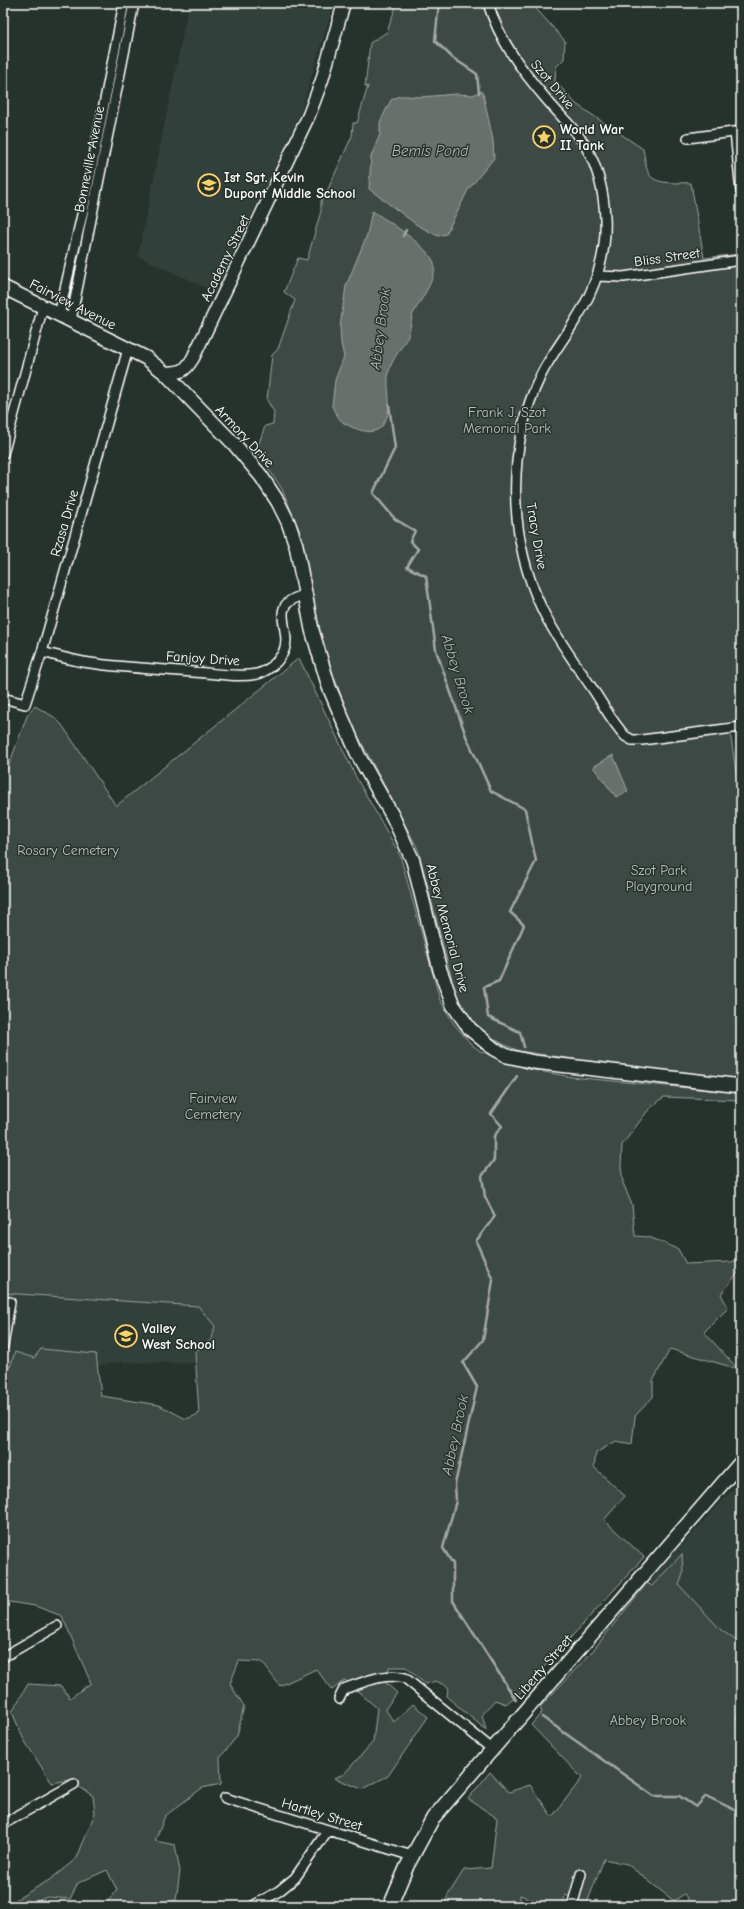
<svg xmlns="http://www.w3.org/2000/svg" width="744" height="1909" viewBox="0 0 744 1909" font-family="'Comic Neue',sans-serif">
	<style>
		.built { fill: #333f3a }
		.green { fill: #3e4944; stroke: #9ea4a2 }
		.water { fill: #67706c; stroke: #a4a9a7 }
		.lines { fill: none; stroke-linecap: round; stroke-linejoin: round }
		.stream { stroke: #a4a9a7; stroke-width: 2.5 }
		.minor-casing { stroke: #fff; stroke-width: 12 }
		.tertiary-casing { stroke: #fff; stroke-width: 15 }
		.secondary-casing { stroke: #fff; stroke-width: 16 }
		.minor { stroke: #26332d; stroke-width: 9 }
		.tertiary { stroke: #26332d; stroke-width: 12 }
		.secondary { stroke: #26332d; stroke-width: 13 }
		.labels { text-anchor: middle; stroke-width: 3; stroke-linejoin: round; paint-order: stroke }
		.street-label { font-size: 14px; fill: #fff; stroke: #26332d }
		.poi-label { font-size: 14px; font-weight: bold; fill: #fff; stroke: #26332d; text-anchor: start }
		.park-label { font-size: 14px; fill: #bbbfbe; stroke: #26332d }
		.water-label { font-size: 15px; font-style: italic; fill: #b3b8b6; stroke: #26332d }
	</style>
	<rect width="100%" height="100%" fill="#26332d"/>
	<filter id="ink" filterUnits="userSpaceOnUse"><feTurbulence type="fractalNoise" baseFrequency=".025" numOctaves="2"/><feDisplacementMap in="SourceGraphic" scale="8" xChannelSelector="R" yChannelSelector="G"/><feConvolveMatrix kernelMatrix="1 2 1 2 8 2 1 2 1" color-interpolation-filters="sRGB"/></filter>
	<g filter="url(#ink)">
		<path class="built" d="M189 3H334L300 114 215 292 138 256Z
			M3 1293 253 1310 246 1364 121 1362 3 1381Z
			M741 1480V1647L647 1583Z"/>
		<path class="green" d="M397 3H531L565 41 564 59 556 67 555 81 576 104 643 149C645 157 645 167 649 174 656 186 679 182 691 183L704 258 740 254 741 723 729 725 741 804V1080L644 1068 646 1070 519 1051 503 1044 483 1032 473 1022 457 999 418 849 350 721 323 645 300 532 282 489 268 468 269 465 256 452 265 426 273 424 274 412 267 400 272 355 278 349 295 300 284 292 298 258 307 260 321 211V201L328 189 352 136 353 123H357L368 86 365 87 370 43 387 32Z
			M299 658 357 779 400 855 440 1000 454 1024 470 1043 480 1051 528 1069 571 1077 741 1093V1100L664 1097 649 1109 622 1145 621 1167 623 1183 632 1205 635 1236 649 1237 678 1249 686 1264 731 1262 741 1259V1269L721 1294 728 1308 704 1332 738 1369 670 1349 653 1381V1397L635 1416 632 1444 616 1441 596 1453 594 1467 625 1496 604 1520 644 1557 522 1691 506 1704 495 1700 482 1714 486 1730 447 1697 448 1687 436 1681 425 1684 406 1667H389L386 1683 397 1693 385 1709 394 1722 413 1704 428 1717 388 1776 362 1789 334 1778 344 1774 373 1742 377 1708 345 1680 332 1690 316 1669 280 1686 262 1662 239 1661 230 1684 244 1706 237 1736 220 1758 221 1784 202 1788 165 1816 155 1841 175 1845 180 1871 176 1900 163 1906H104L117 1890 107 1870 78 1883 70 1899 47 1897 28 1906H5L51 1879 77 1858 95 1813 93 1796 69 1780 52 1783 24 1740 12 1712 28 1684 61 1686 70 1698 91 1683 62 1616 35 1606 3 1601V1365L10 1367 15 1352 34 1358 41 1349 96 1354 101 1396 159 1405 186 1419 199 1414 195 1352 212 1339 215 1326 198 1306 3 1293V781L27 716 35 706 54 717 62 725 116 806Z
			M682 1554 683 1574 679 1585 721 1630 741 1644V1708L736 1717 741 1723V1906H693L684 1894 674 1901 627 1864 604 1859 587 1903 565 1895 563 1906H549L520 1895V1906H444L448 1895 464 1870 491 1868 497 1818 468 1799 490 1772 509 1792 530 1785 552 1817 582 1778 531 1725 542 1712 540 1707 590 1654 647 1583 652 1586Z"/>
		<path class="water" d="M481 91 483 94 493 140 494 158 468 190 446 234 438 236 417 225 369 189 371 157 380 134V122L391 100 399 96H407L421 97 456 94 473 95Z
			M372 211C386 219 430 248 434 263 438 276 420 301 414 312 410 320 411 329 408 336 403 346 395 355 391 365 382 386 397 406 382 426 374 437 354 429 344 423 339 420 334 411 332 406L335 380 344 357 341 343 340 327 346 286 367 235Z
			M613 755 628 791 616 797 593 767Z"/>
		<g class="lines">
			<path class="stream" d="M439 3 435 41 453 58 477 74 479 93
				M403 236 406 230
				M389 405 395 448 373 493 395 519 415 531 410 541 418 549 407 567 426 576 436 650 466 736 491 791 525 809 536 861 510 912 524 925 499 981 484 987 488 1017 520 1032 524 1047
				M516 1700 453 1601V1564L443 1548 456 1501 455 1484 477 1387 463 1363 483 1340 493 1280 476 1241 495 1216 485 1197 482 1176 494 1160V1136L502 1126 491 1114 517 1076
				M542 1717 654 1796H679L696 1807 706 1796 741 1813"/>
			<g class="minor-casing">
				<path id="minor" d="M488 3C499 40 522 71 547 100 560 116 576 129 586 147 598 168 604 194 605 218 607 254 595 290 576 319 565 338 551 355 541 375 506 447 508 537 542 609 555 636 573 660 590 685 602 702 611 721 625 736L632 740H642L741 727
					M735 132 741 192
					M688 138 741 131
					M597 276 623 277 741 260
					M59 315 84 206 124 3
					M71 320 134 3
					M3 454 43 307
					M42 652C58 656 74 661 90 663 124 668 159 669 193 672 213 673 237 678 257 674 266 672 276 664 281 656 298 632 262 605 305 595
					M3 698 25 704 42 652 128 349
					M3 1302H10L3 1346
					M3 1657 57 1626
					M339 1699 344 1689C364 1682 385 1672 405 1678L492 1749
					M225 1798 412 1856
					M3 1824 74 1784
					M253 1906 279 1891 295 1878 328 1830
					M572 1906 581 1874"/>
			</g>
			<g class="tertiary-casing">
				<path id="tertiary" d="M165 373C181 372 184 373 193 358L309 115 322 80 344 3"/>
			</g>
			<g class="secondary-casing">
				<path id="secondary" d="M3 287 146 358 165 373 235 445 261 476 278 502 288 522 296 545 312 630 329 687 358 755 393 817 413 861 440 970 453 1005 470 1029 494 1049 507 1056 534 1062 741 1086
					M390 1906 407 1866 433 1818 741 1462"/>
			</g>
			<use href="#minor" class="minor"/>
			<use href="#tertiary" class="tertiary"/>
			<use href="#secondary" class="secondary"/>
		</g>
	</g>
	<defs>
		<g id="sight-ring" transform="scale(1.15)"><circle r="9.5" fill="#26332d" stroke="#ffd166" stroke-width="1.5"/><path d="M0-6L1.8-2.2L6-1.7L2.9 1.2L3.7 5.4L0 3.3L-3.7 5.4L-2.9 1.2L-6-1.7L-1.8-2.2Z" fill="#ffd166"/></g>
		<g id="school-ring" transform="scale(1.15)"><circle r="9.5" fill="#26332d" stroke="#ffd166" stroke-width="1.5"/><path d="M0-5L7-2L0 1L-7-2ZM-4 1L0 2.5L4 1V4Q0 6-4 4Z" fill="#ffd166"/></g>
	</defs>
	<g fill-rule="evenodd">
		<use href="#sight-ring" x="544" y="137"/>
		<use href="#school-ring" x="209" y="185"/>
		<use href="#school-ring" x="126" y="1336"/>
	</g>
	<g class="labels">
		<g class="street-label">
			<text transform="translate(553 84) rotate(50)" y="5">Szot Drive</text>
			<text transform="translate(89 159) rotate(-79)" y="5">Bonneville Avenue</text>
			<text transform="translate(667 257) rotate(-8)" y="5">Bliss Street</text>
			<text transform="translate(225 258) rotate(-64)" y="5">Academy Street</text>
			<text transform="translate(73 304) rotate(27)" y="5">Fairview Avenue</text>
			<text transform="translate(245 436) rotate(47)" y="5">Armory Drive</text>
			<text transform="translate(64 523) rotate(-74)" y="5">Rzasa Drive</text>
			<text transform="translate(537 536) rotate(80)" y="5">Tracy Drive</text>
			<text transform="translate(203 658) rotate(4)" y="5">Fanjoy Drive</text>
			<text transform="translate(448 928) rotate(75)" y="5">Abbey Memorial Drive</text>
			<text transform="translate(543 1667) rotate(-49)" y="5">Liberty Street</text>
			<text transform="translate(322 1814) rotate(17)" y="5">Hartley Street</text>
		</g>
		<g class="poi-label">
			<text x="560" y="134">World War<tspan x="560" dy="16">II Tank</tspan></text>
			<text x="224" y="182">Ist Sgt. Kevin<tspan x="224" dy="16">Dupont Middle School</tspan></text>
			<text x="142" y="1333">Valley<tspan x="142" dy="16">West School</tspan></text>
		</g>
		<g class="park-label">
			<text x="507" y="417">Frank J. Szot<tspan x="507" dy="16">Memorial Park</tspan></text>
			<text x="68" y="855">Rosary Cemetery</text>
			<text x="659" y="875">Szot Park<tspan x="659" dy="16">Playground</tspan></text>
			<text x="213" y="1103">Fairview<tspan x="213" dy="16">Cemetery</tspan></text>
			<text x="648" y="1725">Abbey Brook</text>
		</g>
		<g class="water-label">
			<text x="430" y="156">Bemis Pond</text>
			<text transform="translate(380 329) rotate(-83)" y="5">Abbey Brook</text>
			<text transform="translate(458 674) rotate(73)" y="5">Abbey Brook</text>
			<text transform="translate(455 1435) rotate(-78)" y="5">Abbey Brook</text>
		</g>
	</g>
	<rect width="744" height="1909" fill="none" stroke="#26332d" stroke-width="16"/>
	<rect x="8" y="8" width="728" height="1893" fill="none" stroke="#fff" stroke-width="1.5" filter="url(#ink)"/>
</svg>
